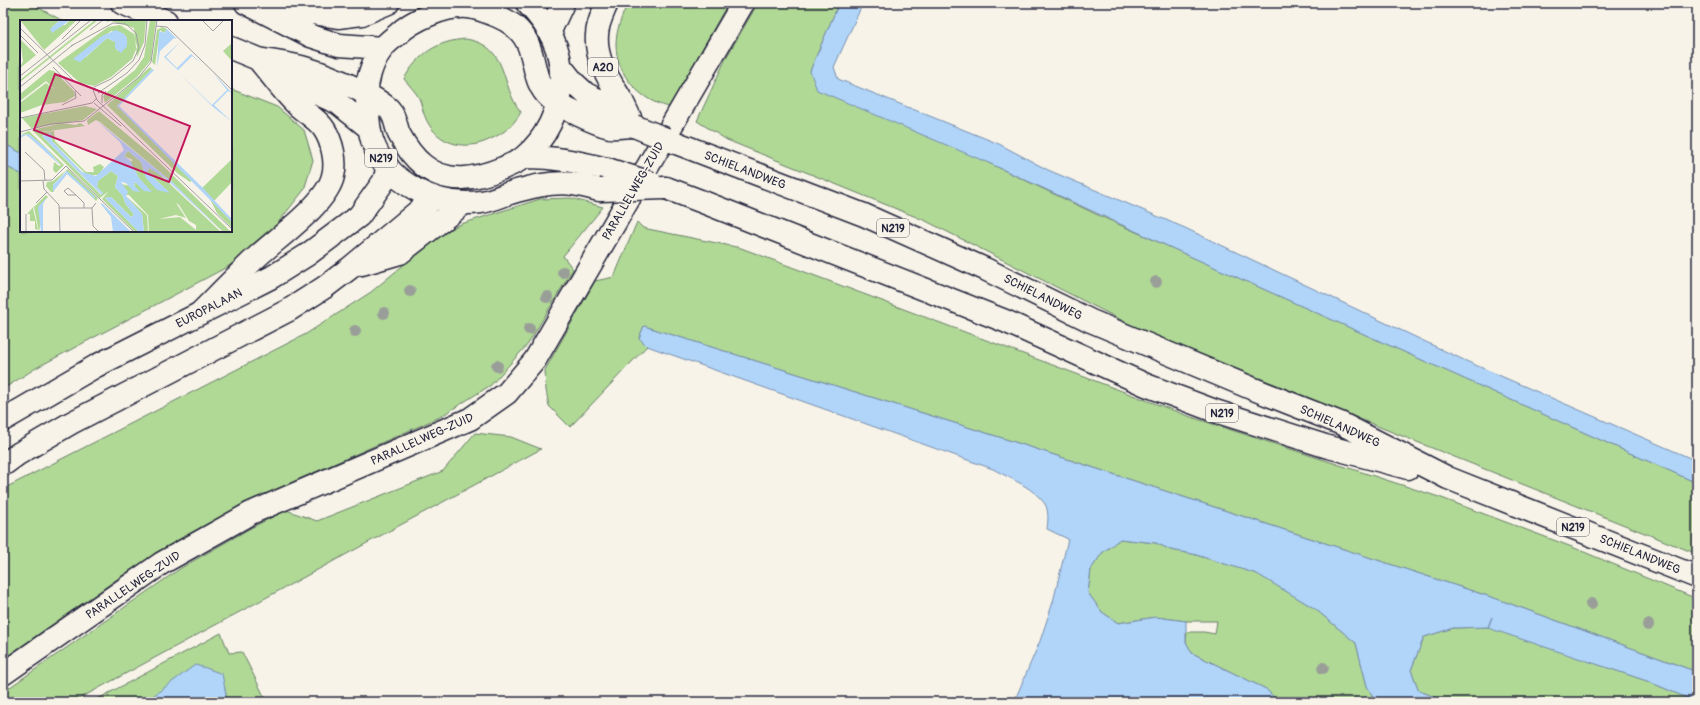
<svg xmlns="http://www.w3.org/2000/svg" width="1700" height="705" viewBox="0 0 1700 705" font-family="Pangolin,sans-serif">
	<style>
		.green { fill: #b0d996; stroke: #697e68 }
		.water { fill: #b0d5f9; stroke: #778dad }
		.lines { fill: none; stroke-linecap: round; stroke-linejoin: round }
		.minor-casing { stroke: #22223b; stroke-width: 25 }
		.secondary-casing { stroke: #22223b; stroke-width: 25 }
		.primary-casing { stroke: #22223b; stroke-width: 25 }
		.motorway-casing { stroke: #22223b; stroke-width: 25 }
		.minor { stroke: #f7f3e8; stroke-width: 22 }
		.secondary { stroke: #f7f3e8; stroke-width: 22 }
		.primary { stroke: #f7f3e8; stroke-width: 22 }
		.motorway { stroke: #f7f3e8; stroke-width: 22 }
		.primary-bridge-casing { stroke: #22223b; stroke-width: 25; stroke-linecap: butt }
		.primary-bridge { stroke: #f7f3e8; stroke-width: 22 }
		.tree { fill: #9a9e98 }
		.labels { text-anchor: middle; stroke-width: 3.5; stroke-linejoin: round; paint-order: stroke }
		.shield { fill: #f7f3e8; stroke: #62616f; stroke-width: 1 }
		.shield-label { font-size: 11px; font-weight: bold; fill: #22223b }
		.street-label { font-size: 12px; fill: #22223b; stroke: #f7f3e8 }
		.inset-road { fill: none; stroke: #a29fa3; stroke-width: 1 }
		.view { fill: #c2185b; fill-opacity: 0.15; stroke: #c2185b; stroke-width: 2 }
		.inset-edge { fill: none; stroke: #22223b; stroke-width: 2 }
	</style>
	<rect width="100%" height="100%" fill="#f7f3e8"/>
	<filter id="ink" filterUnits="userSpaceOnUse"><feTurbulence type="fractalNoise" baseFrequency=".025" numOctaves="2"/><feDisplacementMap in="SourceGraphic" scale="8" xChannelSelector="R" yChannelSelector="G"/><feConvolveMatrix kernelMatrix="1 2 1 2 8 2 1 2 1" color-interpolation-filters="sRGB"/></filter>
	<g filter="url(#ink)">
		<path class="green" d="M3 3H30L63 21H21V153L3 143Z
			M628 3H728L670 107C641 102 616 75 616 44 616 31 622 15 628 3Z
			M758 3H839L810 71 991 164 1098 215 1697 483V554L1382 428 1137 328 926 221 727 140 697 121 726 58Z
			M466 39C510 46 499 85 521 112 512 128 501 135 484 142 462 150 438 143 427 121 423 114 422 105 419 98 415 91 409 85 404 79 418 54 437 41 466 39Z
			M231 89 277 107 304 130 313 160 304 190 273 229 229 266 36 368 3 389V165L21 174V231H231Z
			M570 198 603 207 563 256 573 269 528 344 491 385 440 417 254 499 180 539 120 577 3 659V489L306 334 371 292 442 233 461 224 540 199Z
			M637 222 643 228 741 248 1191 417 1439 497 1572 547 1697 599V672L1497 599 999 437 644 326 639 338 647 346 570 427 549 406 546 390 545 370 595 281 614 277Z
			M475 433 511 437 541 449 73 702H3V692L181 568 249 529 286 510 317 521 443 471Z
			M1120 539 1156 543 1171 550 1193 554 1258 574 1314 608 1356 643 1367 686 1376 702H1278L1266 689 1192 653 1186 642 1187 632H1204L1215 634 1217 621H1186L1156 617 1118 623 1102 612 1088 593 1091 569 1102 553Z
			M1488 627 1647 681 1697 702H1449L1419 691 1411 670 1424 637 1453 628Z
			M221 633 229 653 242 652 267 702H225L226 694 195 666 145 702H92Z"/>
		<path class="water" d="M839 3H863L834 67 838 79 999 144 1048 170 1185 228 1466 361 1697 461V483L1176 250 991 164 817 90 810 71Z
			M3 143 21 153V174L3 165Z
			M644 326 999 437 1497 599 1697 672V702L1647 681 1488 628 1492 617 1488 627 1453 628 1424 637 1411 670 1419 691 1449 702H1376L1367 686 1356 643 1314 608 1257 574 1193 554 1171 550 1156 543 1120 539 1102 553 1091 569 1088 593 1102 612 1118 623 1156 617 1186 621V642L1192 653 1266 689 1278 702H1014L1040 641 1053 602 1068 539 1047 529C1048 522 1049 511 1045 504 1033 487 1011 479 993 469L647 346 639 338Z
			M195 665 206 668 222 674 226 694 225 702H145Z"/>
		<g class="lines">
			<g class="minor-casing">
				<path id="minor" d="M3 674 162 563 251 513 470 419 507 393 535 360 743 3"/>
			</g>
			<g class="secondary-casing">
				<path id="secondary" d="M362 264 400 253 464 203
					M3 420 96 366 272 277 307 255 359 216 384 181 388 167
					M3 465 18 454 71 423 289 310 325 287 350 268 434 198"/>
			</g>
			<g class="primary-casing">
				<path id="primary" d="M122 3 166 21
					M246 3 311 36 339 45 383 48
					M266 6 338 17 362 14 388 3
					M231 48 258 59 302 87 338 103 369 128
					M258 59C274 62 292 64 308 69 325 74 351 85 366 94 374 98 383 104 389 109 395 115 396 127 399 134 405 145 414 158 423 165 447 185 476 179 503 168 510 165 518 162 524 157 546 139 559 111 561 83 563 50 549 26 527 3
					M562 68 574 83 586 94 619 110 634 126
					M666 139 864 215 985 269 1091 321 1251 388 1340 423 1448 478 1697 577
					M524 157C556 157 580 162 610 170
					M666 188 703 202 1005 321 1146 385 1215 411 1325 446 1408 468
					M600 190C591 188 582 185 573 184 553 181 530 187 510 193 501 196 491 201 481 202 438 208 386 183 372 140 368 127 368 113 367 100 365 83 372 62 382 49 386 43 392 39 397 35 412 20 446 5 468 7 478 8 487 12 497 16 509 21 521 30 527 42 536 60 533 83 550 98 560 107 596 124 610 127 617 128 627 126 634 126
					M201 312C220 293 239 273 259 255 280 236 327 203 333 176 337 162 332 141 324 129 317 118 303 112 295 103 281 89 270 73 258 59"/>
			</g>
			<g class="motorway-casing">
				<path id="motorway" d="M607 3C603 13 597 24 597 35 595 60 610 81 622 101 626 109 630 118 634 126
					M550 31 563 3"/>
			</g>
			<use href="#minor" class="minor"/>
			<use href="#secondary" class="secondary"/>
			<use href="#primary" class="primary"/>
			<use href="#motorway" class="motorway"/>
			<g class="primary-bridge-casing">
				<path id="primary-bridge" d="M634 126 666 139
					M610 170 651 183
					M600 190 666 188"/>
			</g>
			<use href="#primary-bridge" class="primary-bridge"/>
		</g>
		<g class="tree">
			<circle cx="563" cy="272" r="6"/>
			<circle cx="1156" cy="282" r="6"/>
			<circle cx="410" cy="291" r="6"/>
			<circle cx="547" cy="297" r="6"/>
			<circle cx="384" cy="313" r="6"/>
			<circle cx="529" cy="329" r="6"/>
			<circle cx="355" cy="331" r="6"/>
			<circle cx="497" cy="366" r="6"/>
			<circle cx="1591" cy="604" r="6"/>
			<circle cx="1648" cy="625" r="6"/>
			<circle cx="1323" cy="668" r="6"/>
		</g>
	</g>
	<g class="labels">
		<g class="shield">
			<rect x="588" y="58" width="30" height="18" rx="3"/>
			<rect x="365" y="149" width="32" height="18" rx="3"/>
			<rect x="877" y="219" width="32" height="18" rx="3"/>
			<rect x="1206" y="404" width="32" height="18" rx="3"/>
			<rect x="1557" y="518" width="32" height="18" rx="3"/>
		</g>
		<g class="shield-label">
			<text x="603" y="71">A20</text>
			<text x="381" y="162">N219</text>
			<text x="893" y="232">N219</text>
			<text x="1222" y="417">N219</text>
			<text x="1573" y="531">N219</text>
		</g>
		<g class="street-label">
			<text transform="translate(745 170) rotate(21)" y="4">SCHIELANDWEG</text>
			<text transform="translate(633 191) rotate(-60)" y="4">PARALLELWEG-ZUID</text>
			<text transform="translate(1043 297) rotate(27)" y="4">SCHIELANDWEG</text>
			<text transform="translate(209 308) rotate(-27)" y="4">EUROPALAAN</text>
			<text transform="translate(1340 426) rotate(24)" y="4">SCHIELANDWEG</text>
			<text transform="translate(422 439) rotate(-24)" y="4">PARALLELWEG-ZUID</text>
			<text transform="translate(1640 554) rotate(22)" y="4">SCHIELANDWEG</text>
			<text transform="translate(133 585) rotate(-34)" y="4">PARALLELWEG-ZUID</text>
		</g>
	</g>
	<g transform="translate(20 20)">
		<rect width="212" height="212" fill="#f7f3e8"/>
		<path d="M0 0H40L32 7 45 5 50 0H57L24 30ZM75 0H78L0 62V60ZM88 0H126L124 22 117 37 114 8 91 1 86 2ZM130 0H136L131 40 117 57 85 83 83 76 86 73 115 50 124 37ZM100 5 114 14 117 27 112 39 91 57 74 66 60 63 38 43 88 7ZM91 11 104 14 107 18 97 31 95 22 87 18 66 37 54 39ZM142 7 147 9 144 13 140 10 135 45 132 42 137 10ZM0 19 16 35 0 48 3 41ZM212 23V41L203 31ZM130 47 132 49 97 86 172 160 170 162 157 153 87 85ZM29 50 34 51 54 71 55 76 45 82 22 85 0 93V83L26 63 35 70 26 61 0 81V74ZM65 86 77 89 63 100 11 108 2 98ZM79 91 134 137 211 212H203L152 162 80 102 76 100 68 105 67 100ZM42 103 56 105 60 103 65 106 15 113 12 110ZM9 111 44 145 36 153 33 150 34 142 39 146 41 145 27 129 9 114 0 115ZM34 111 35 121 66 152H74L73 147 80 144 84 147 79 155H67L32 121 31 113 22 116 81 175 83 173 77 167 78 161 91 151 98 156 95 167 103 176 105 183 114 195 111 197 91 177 85 178 119 212H115L82 179 89 171 80 178 15 113ZM108 131 121 142 126 157 149 172 127 152 129 148 134 149 201 212H129L128 195 109 175H106L108 172 101 164 115 167 114 163H118L119 158 110 142 113 140 104 136ZM143 174 159 185 169 201 176 205V210L160 197 139 199 156 195 166 198 156 183ZM212 139V162L194 181 182 168ZM48 149 78 178 76 181 46 151 33 165 34 172H31L26 166 27 162 33 161ZM26 175 28 177 19 186 21 201 19 212 14 187ZM106 176 127 195 128 212H124L122 194ZM190 179 211 201 212 208 197 193ZM15 185 13 188 18 210 15 209V201H10V194H7Z" fill="#b0d996" fill-rule="evenodd"/>
		<path d="M40 0H50L32 13 30 9ZM147 9 157 19 154 18 140 31 137 47 139 11 144 13ZM96 10 104 14 107 18V26L101 33 95 28V22L87 18 60 42 53 39 82 16ZM160 22 146 37 157 48 171 34 182 44 172 36 158 50 144 37ZM132 49 134 50 99 86 183 168 207 194 212 199V202L97 86ZM157 51 192 85 207 70 193 53 212 73 208 71 194 85 212 102 192 86ZM76 100 152 162 203 212 145 158 129 148 127 152 150 173 137 170 126 158 121 142 108 131 104 136 110 140 119 158 132 172 124 171 115 162 114 165 120 172 113 171 106 163 101 162 108 172 106 176 122 194 124 212H119L85 178 91 177 111 197 114 195 105 183 103 176 95 167 98 156 91 151 78 161 77 167 83 173 82 175 22 116 31 113 32 121 62 152 76 156 104 130 100 122ZM9 114 27 129 41 146 10 118 6 115 0 118 2 115ZM47 151 75 177V179L47 154 33 172V165ZM27 177 23 184V212H21L18 187ZM80 183 83 184 111 212H93L91 197Z" fill="#b0d5f9"/>
		<path class="inset-road" d="M182 0 193 11 204 0M136 6 147 7 212 70M0 8 56 63M70 10 83 0M0 15 18 33M42 19 61 0M51 26 93 3 106 4 116 13 119 28 113 41 91 59 74 67M33 47 61 76M0 56 71 0M55 62 76 69M0 67 54 24M73 70 77 80 212 209M78 73 107 53 119 40 125 25 127 0M74 83 101 106M82 83V75L86 71M42 85 56 78 55 71M0 98 72 83 77 78M0 112 31 104 64 101 97 75 119 57 131 42 137 0M5 132 24 150 25 161M0 161 32 160 46 146 114 212M23 161 24 169 39 185 40 212M56 175H48L44 171 48 168 56 175 64 183V188M16 183 27 172M39 188H72L76 183M72 188 73 206 79 212M6 194V212"/>
		<path class="view" d="M35 54 170 106 149 162 14 110Z"/>
		<rect width="212" height="212" class="inset-edge"/>
	</g>
	<rect width="1700" height="705" fill="none" stroke="#f7f3e8" stroke-width="16"/>
	<rect x="8" y="8" width="1684" height="689" fill="none" stroke="#22223b" stroke-width="1.5" filter="url(#ink)"/>
</svg>
